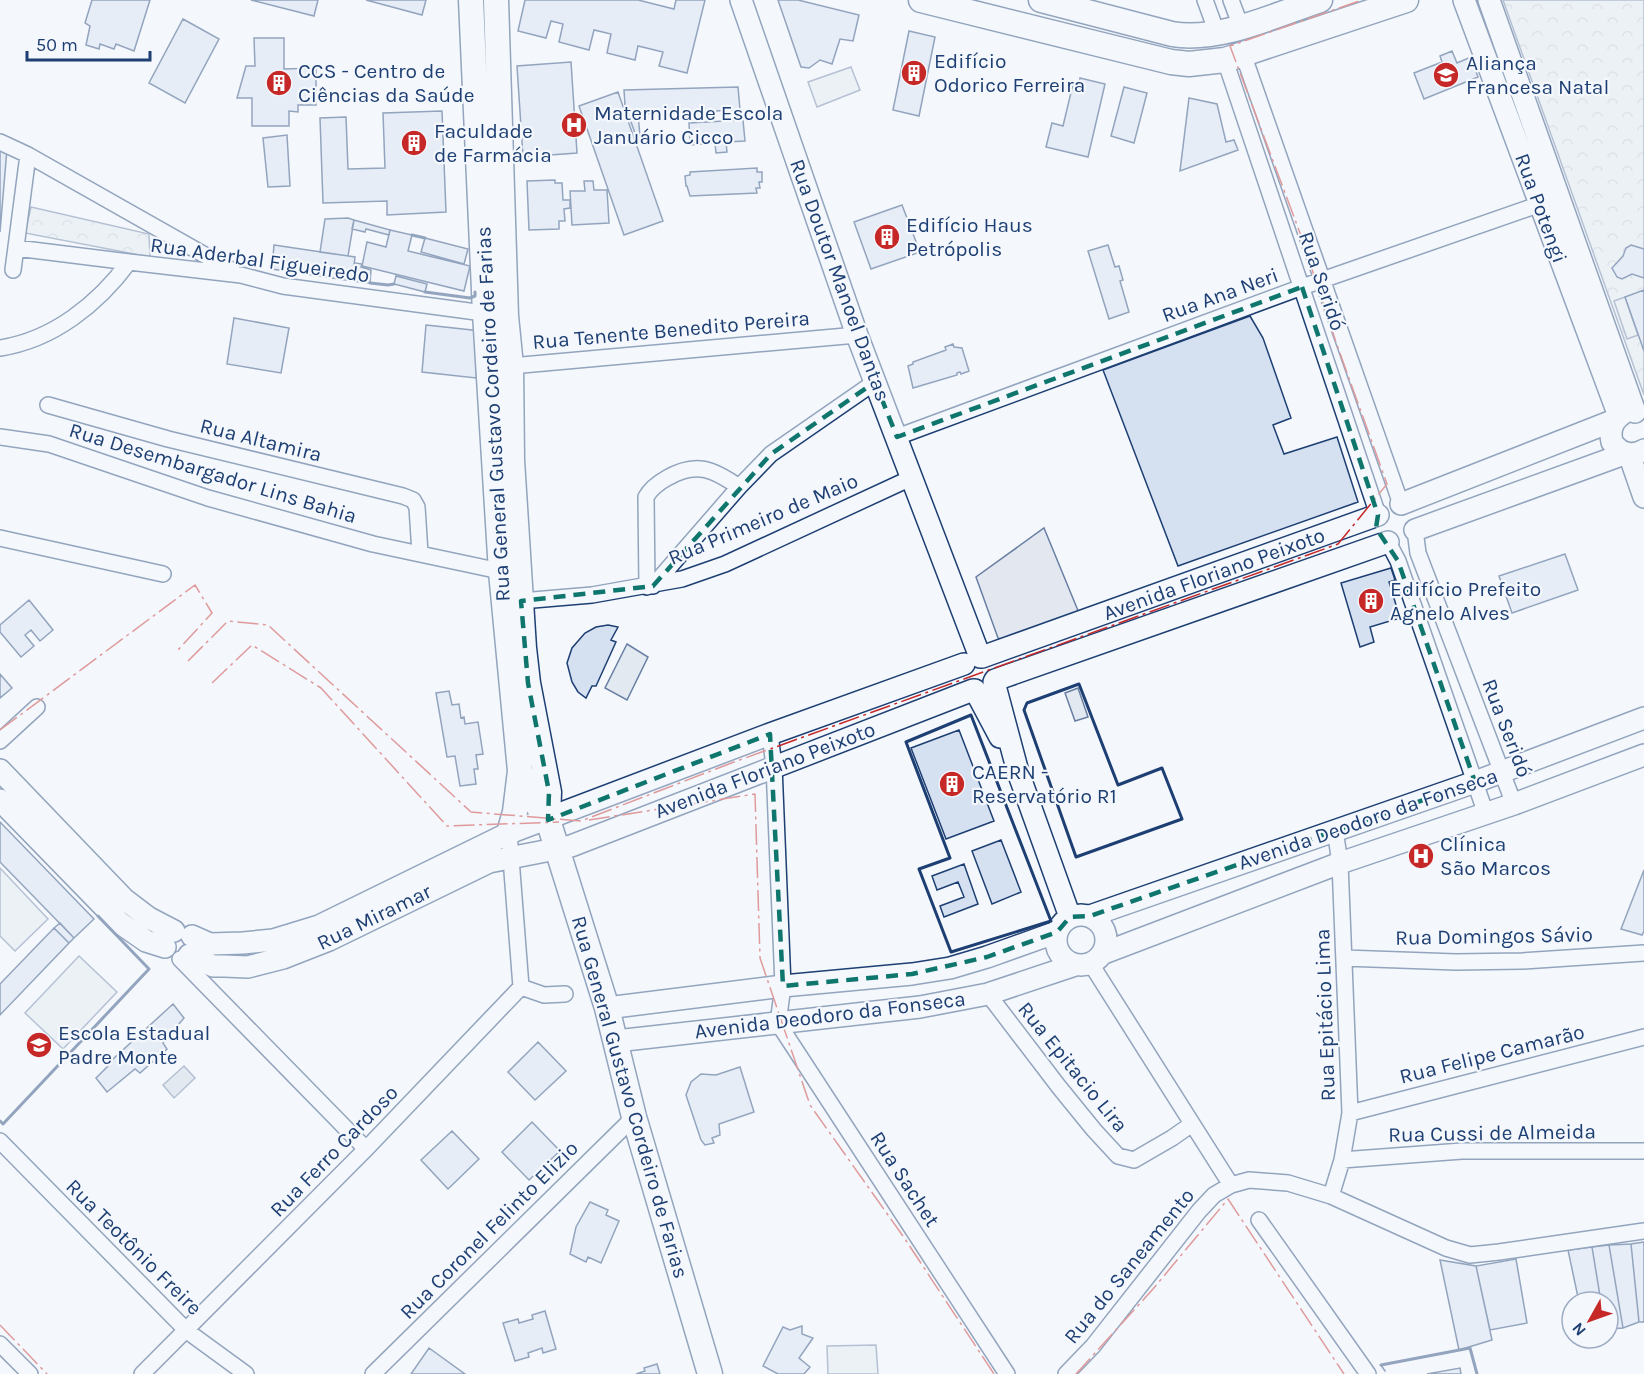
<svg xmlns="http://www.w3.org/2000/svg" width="1644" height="1374" viewBox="0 0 1644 1374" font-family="Karla,sans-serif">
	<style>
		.park { fill: url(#park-crowns); stroke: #687fa3; stroke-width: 1.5 }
		.garden { fill: #e3e9f0; stroke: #687fa3; stroke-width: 1.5 }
		.parking { fill: #e3e8f0; stroke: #687fa3; stroke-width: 1.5 }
		.water { fill: #cfd7e4; stroke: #687fa3; stroke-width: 1.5 }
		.building { fill: #d5e0f0; stroke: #1d3f73; stroke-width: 1.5 }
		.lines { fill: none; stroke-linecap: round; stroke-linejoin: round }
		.street-casing { stroke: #1d3f73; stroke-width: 18 }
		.secondary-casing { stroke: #1d3f73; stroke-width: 24 }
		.primary-casing { stroke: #1d3f73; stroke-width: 27 }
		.street { stroke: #f4f7fb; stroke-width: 15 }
		.secondary { stroke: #f4f7fb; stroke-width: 21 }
		.primary { stroke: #f4f7fb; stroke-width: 24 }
		.fence { stroke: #1d3f73; stroke-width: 1.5; stroke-dasharray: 8 3; stroke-linecap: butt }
		.wall { stroke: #1d3f73; stroke-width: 3 }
		.power { stroke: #c62828; stroke-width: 1.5; stroke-dasharray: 21 4.5 3 4.5; stroke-linecap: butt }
		.marked { fill: none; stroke: #0f766e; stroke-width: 4.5; stroke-dasharray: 12 8; stroke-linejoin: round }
		.labels { text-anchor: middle; stroke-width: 4.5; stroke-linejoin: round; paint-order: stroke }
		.poi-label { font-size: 21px; fill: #1d3f73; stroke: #f4f7fb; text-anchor: start }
		.street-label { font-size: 21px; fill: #1d3f73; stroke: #f4f7fb }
	</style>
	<defs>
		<pattern id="park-crowns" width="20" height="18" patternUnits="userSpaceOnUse" patternTransform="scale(1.5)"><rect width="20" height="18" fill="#e3e9f0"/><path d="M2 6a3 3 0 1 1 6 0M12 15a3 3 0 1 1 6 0" fill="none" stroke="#c2c9d1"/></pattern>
	</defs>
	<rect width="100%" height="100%" fill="#f4f7fb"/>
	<path class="park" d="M1503 0H1644V395Z
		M31 207 149 234 150 257 25 233Z"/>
	<path class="garden" d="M851 67 860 90 817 107 808 82Z
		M627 644 648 657 627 700 605 688Z
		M1078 688 1088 717 1075 721 1065 693Z
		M0 868 48 919 15 951 0 936Z
		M79 956 117 992 63 1049 25 1013Z
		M876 1345 878 1374H828L827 1346Z"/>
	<path class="parking" d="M1625 297 1638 335 1627 339 1614 301Z
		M1044 528 1079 613 1003 640 998 638 976 577Z"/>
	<path class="water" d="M184 1066 195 1078 174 1098 163 1085Z"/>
	<path class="building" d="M92 0H150L134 51 116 44 114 49 100 44 99 49 86 45 90 26 85 23Z
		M251 0H318L314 16Z
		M366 0H426L422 15Z
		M525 0H638L674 9 676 0H705L687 73 659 66 663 52 638 46 635 60 607 53 611 34 594 30 589 50 559 42 563 24 551 21 546 38 518 31Z
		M778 0H798L859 15 853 41 840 39 832 64 820 60 809 68 801 67Z
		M183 19 219 39 185 103 149 83Z
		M909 31 935 37 919 116 893 110Z
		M254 38H284V69L316 68V105H298V112L289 111V126H252V98H237L246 66H255Z
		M1452 51 1457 63 1471 57 1478 77 1424 99 1414 73 1442 62 1440 56Z
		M571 62 577 153 523 157 517 66Z
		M1080 78 1105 84 1088 157 1046 147 1052 123 1063 126 1073 84 1079 85Z
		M738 87 740 110 638 114 640 136H636L625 105 624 90Z
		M1124 87 1147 93 1134 143 1111 136Z
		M618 92 663 221 624 235 579 106Z
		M1189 98 1217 104 1226 142 1234 140 1238 150 1180 171Z
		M442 111 446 212 387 215V201L323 203 320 118 346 117 348 169 385 168 383 113Z
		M743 120 745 141 726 142 727 152 716 153 715 143 690 145 689 123Z
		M287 135 290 186 268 187 263 138Z
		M0 148 7 149 0 232Z
		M757 168V172H762V182H759L760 188H756L757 193 690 196 687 186H686L685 176 690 175V172Z
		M555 180V183H562L563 200H570V208L564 209 565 221H559V229L529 230 527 181Z
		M584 181H593L594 190H607L609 223 572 225 570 191H585Z
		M902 205 920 252 871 269 854 222Z
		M348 218 354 220 348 256 320 252 325 219Z
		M354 220 390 230 389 235 366 229 365 232 352 229Z
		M390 230 412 235 408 251 470 266 464 291 362 266 367 242 386 247Z
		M425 238 468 249 464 264 421 252Z
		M274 245 355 257 352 281 272 269Z
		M1108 245 1115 267 1119 266 1123 280 1120 281 1129 312 1109 319 1088 251Z
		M1631 245 1644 249V278L1632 274 1622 279 1617 277 1612 268 1623 256 1626 248Z
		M355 263 362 264 361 267 371 270 370 283 352 281Z
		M396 276 427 284 425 292 394 284Z
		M1644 290V351L1625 297Z
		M1250 316 1263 338 1291 418 1273 425 1284 454 1337 437 1358 502 1178 566 1103 370Z
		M234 318 289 328 281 373 227 364Z
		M426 325 481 331 476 378 422 372Z
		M953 344 954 347 962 348 969 371 961 374 960 372 957 373V375L913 388 908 366 913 364V362L946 350 945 347Z
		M1565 554 1578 590 1512 613 1499 576Z
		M1391 568 1395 580 1389 582 1400 618 1370 627 1374 642 1360 647 1341 583Z
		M29 600 53 630 40 641 31 630 25 635 34 646 21 657 0 632V625Z
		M608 625 618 627 611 640 616 642 596 686H592L586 698 578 692 572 682 567 663 572 648 585 633 596 627Z
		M0 674 12 688 0 698Z
		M449 691 452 705 459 704 461 718 464 717 465 724 478 722 483 754 476 755 478 769H474L476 784 460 786 455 756 447 757 436 693Z
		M959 730 994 821 946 839 911 748Z
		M0 822 94 919 74 938 0 862Z
		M1001 840 1021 892 992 904 972 851Z
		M964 864 978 904 944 917 940 906 964 897 958 882 937 890 932 876Z
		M1644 870V931L1642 935 1621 929Z
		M60 923 74 938 69 943 54 928Z
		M54 928 69 943 0 1015V984Z
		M173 1004 184 1018 163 1043 167 1049 140 1073 135 1069 107 1092 96 1078 111 1063 113 1059Z
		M538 1042 566 1071 535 1100 508 1072Z
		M740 1067 754 1112 719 1124 720 1135 712 1138 714 1143 705 1145 701 1140 686 1095 691 1082 701 1074 716 1075Z
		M532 1122 560 1151 529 1180 502 1152Z
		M452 1131 479 1159 448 1189 421 1160Z
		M590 1202 608 1210 606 1215 619 1221 601 1263 588 1257 586 1262 570 1254 576 1227Z
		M1644 1242V1322H1639L1631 1244Z
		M1631 1244 1639 1322 1623 1328 1609 1245Z
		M1609 1245 1623 1328 1608 1329V1302H1601L1592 1247Z
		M1592 1247 1601 1302H1579L1568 1250Z
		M1516 1259 1527 1323 1490 1330 1476 1266Z
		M1440 1260 1476 1266 1492 1340 1459 1350Z
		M545 1311 556 1349 543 1353 542 1348 528 1353 529 1357 515 1361 503 1323 518 1319 519 1323 533 1319 532 1315Z
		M802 1326V1334L813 1338 799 1358 810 1367 804 1374H778L763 1366 783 1327 790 1330Z
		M429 1348 465 1374H411Z
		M657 1364 660 1374H636L645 1371 644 1368Z
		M1460 1368 1461 1374H1427Z"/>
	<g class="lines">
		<g class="street-casing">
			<path id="street" d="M1205 0 1217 33
				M1231 0 1241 27
				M1243 54 1401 504
				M1225 60 1378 515
				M0 142 28 155 233 271
				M16 248 129 262
				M13 270 28 155
				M0 348C53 340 98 304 129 262L241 275 283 286 491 314
				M504 365 511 366 857 335
				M48 405 168 439 403 496 413 500 417 507 420 553
				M0 437 49 444 208 498 373 544 509 573
				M897 437 1302 287 1549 201
				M1415 530 1418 553 1514 804
				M0 538 163 574
				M1388 542 1398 561 1486 814
				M653 586 739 487 771 454 875 382
				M647 587 646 497C651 488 658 483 667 478 696 461 713 469 739 487
				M521 601 592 595 682 579 725 564 911 478
				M770 734 774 766 783 986 778 1023 1007 1374
				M0 741 37 707
				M509 833 521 987
				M1344 958 1456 962 1522 961 1644 953
				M180 959 366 1149
				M1091 964 1231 1185
				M988 994 1059 1087 1094 1130 1118 1156 1134 1160 1172 1138 1192 1124
				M1350 1113 1644 1037
				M0 1141 187 1331 246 1374
				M1342 1160 1462 1151H1644
				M1331 1196 1342 1160 1350 1113 1340 863 1335 830
				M1259 1220 1368 1374
				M0 1344 30 1374
				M142 1374 366 1149 521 987 544 995 565 994
				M373 1374 634 1117
				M1066 1374 1093 1346 1199 1211 1214 1195 1231 1185 1249 1180 1288 1183 1331 1196 1446 1248 1470 1255 1499 1252 1644 1231"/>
		</g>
		<g class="secondary-casing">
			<path id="secondary" d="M741 0 857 335 980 657
				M1464 0 1619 416
				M1489 0 1635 412
				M1624 413C1613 420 1609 429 1612 442 1620 454 1632 457 1644 450
				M1629 454 1644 497
				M1401 504 1615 420
				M1415 530 1627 453
				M982 657 1378 515
				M995 680 1388 542
				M994 682 1018 772 1070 917
				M975 690 1000 737
				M0 770 124 899 149 918 174 931
				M0 800 120 923 146 941 165 947
				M1056 940a25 25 0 1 1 50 0a25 25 0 1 1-50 0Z
				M1090 916 1475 782 1644 718
				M192 936 210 944 243 943 273 940 319 926 509 833 770 734 964 664
				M1104 953 1340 863 1514 804 1644 755
				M189 955 213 966H224L248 967 283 958 329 940 489 862 571 846 973 690
				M607 1008 783 986 912 974 950 968 987 957 1057 932
				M616 1041 920 1007 988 994 1075 965"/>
		</g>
		<g class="primary-casing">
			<path id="primary" d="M471 0 485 313 501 572 520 771 533 799 548 820
				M496 0 506 316 511 366 512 460 524 648 528 683 549 792 548 820 607 1008 634 1117 710 1374
				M921 0 1171 62 1189 64 1225 60 1406 0
				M1041 0 1172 34C1219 42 1275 15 1320 0
				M509 833 515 812 520 771"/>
		</g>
		<use href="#street" class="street"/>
		<use href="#secondary" class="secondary"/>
		<use href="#primary" class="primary"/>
		<path class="fence" d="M1381 1365 1387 1374"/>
		<path class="wall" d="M412 235 425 238
			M370 283 388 285 394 284
			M425 292 470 298 475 296V292
			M1079 684 1118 785 1162 768 1182 819 1076 857 1024 710 1027 703Z
			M971 715 1051 921 951 952 919 869 950 858 906 742Z
			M0 1121 3 1124 149 969 98 916
			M1381 1365 1470 1348 1477 1374"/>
		<path class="power" d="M188 661 228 621 268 625 471 812 581 821 734 762 1338 544 1387 484 1336 342 1300 233 1230 46 1362 0
			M212 683 252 645 321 688 447 826 559 822
			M0 730 195 585 212 613 178 650
			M589 820 755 794 760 958 810 1105 905 1239 994 1374
			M0 1325 47 1374
			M1076 1374 1153 1289 1228 1199 1344 1374"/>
	</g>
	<path d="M0 0H1644V1374H0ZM1302 287 1378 515 1376 528 1398 561 1475 782 1090 916 1070 917 1057 932 987 957 912 974 783 986 770 734 548 820 549 792 528 683 521 601 653 586 771 454 875 382 897 437Z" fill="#f4f7fb" fill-opacity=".55" fill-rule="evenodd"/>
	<path class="marked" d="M1302 287 1378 515 1376 528 1398 561 1475 782 1090 916 1070 917 1057 932 987 957 912 974 783 986 770 734 548 820 549 792 528 683 521 601 653 586 771 454 875 382 897 437Z"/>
	<defs>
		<g id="building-disc" transform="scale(1.35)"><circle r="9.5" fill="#c62828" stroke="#f4f7fb"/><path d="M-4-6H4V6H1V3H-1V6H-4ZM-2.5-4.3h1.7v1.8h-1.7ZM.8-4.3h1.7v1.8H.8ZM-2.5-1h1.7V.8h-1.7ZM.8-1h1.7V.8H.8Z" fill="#fff"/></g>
		<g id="school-disc" transform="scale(1.35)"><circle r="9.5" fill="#c62828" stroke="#f4f7fb"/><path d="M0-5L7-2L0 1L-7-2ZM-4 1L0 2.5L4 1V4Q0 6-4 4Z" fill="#fff"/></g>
		<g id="hospital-disc" transform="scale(1.35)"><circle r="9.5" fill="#c62828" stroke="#f4f7fb"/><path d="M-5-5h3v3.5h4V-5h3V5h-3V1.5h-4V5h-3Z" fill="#fff"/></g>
	</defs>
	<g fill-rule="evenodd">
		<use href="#building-disc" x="914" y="73"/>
		<use href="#school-disc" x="1446" y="75"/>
		<use href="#building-disc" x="279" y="83"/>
		<use href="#hospital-disc" x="574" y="125"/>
		<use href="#building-disc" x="414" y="143"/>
		<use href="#building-disc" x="887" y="237"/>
		<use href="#building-disc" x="1371" y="601"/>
		<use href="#building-disc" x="952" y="784"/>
		<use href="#hospital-disc" x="1421" y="856"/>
		<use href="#school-disc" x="39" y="1045"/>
	</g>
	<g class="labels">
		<g class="poi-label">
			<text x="934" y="68">Edifício<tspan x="934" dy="24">Odorico Ferreira</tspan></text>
			<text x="1466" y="70">Aliança<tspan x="1466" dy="24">Francesa Natal</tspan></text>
			<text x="298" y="78">CCS - Centro de<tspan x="298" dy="24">Ciências da Saúde</tspan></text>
			<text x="594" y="120">Maternidade Escola<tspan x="594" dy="24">Januário Cicco</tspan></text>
			<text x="434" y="138">Faculdade<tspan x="434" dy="24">de Farmácia</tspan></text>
			<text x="906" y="232">Edifício Haus<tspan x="906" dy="24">Petrópolis</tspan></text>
			<text x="1390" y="596">Edifício Prefeito<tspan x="1390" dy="24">Agnelo Alves</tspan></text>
			<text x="972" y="779">CAERN -<tspan x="972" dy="24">Reservatório R1</tspan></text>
			<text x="1440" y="851">Clínica<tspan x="1440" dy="24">São Marcos</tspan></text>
			<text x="58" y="1040">Escola Estadual<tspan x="58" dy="24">Padre Monte</tspan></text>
		</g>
		<g class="street-label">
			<text transform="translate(1541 208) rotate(70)" y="7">Rua Potengi</text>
			<text transform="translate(260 260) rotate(8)" y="7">Rua Aderbal Figueiredo</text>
			<text transform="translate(840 280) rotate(70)" y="7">Rua Doutor Manoel Dantas</text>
			<text transform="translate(1322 281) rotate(71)" y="7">Rua Seridó</text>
			<text transform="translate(1220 295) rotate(-20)" y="7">Rua Ana Neri</text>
			<text transform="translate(671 330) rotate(-5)" y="7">Rua Tenente Benedito Pereira</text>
			<text transform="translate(493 414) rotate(-93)" y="7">Rua General Gustavo Cordeiro de Farias</text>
			<text transform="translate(261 440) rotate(14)" y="7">Rua Altamira</text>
			<text transform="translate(213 473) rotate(17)" y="7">Rua Desembargador Lins Bahia</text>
			<text transform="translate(763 519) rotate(-23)" y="7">Rua Primeiro de Maio</text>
			<text transform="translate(1214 574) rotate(-20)" y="7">Avenida Floriano Peixoto</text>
			<text transform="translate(1507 728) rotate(69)" y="7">Rua Seridó</text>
			<text transform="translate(765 770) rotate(-21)" y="7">Avenida Floriano Peixoto</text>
			<text transform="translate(1368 819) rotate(-19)" y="7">Avenida Deodoro da Fonseca</text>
			<text transform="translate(374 917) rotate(-26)" y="7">Rua Miramar</text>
			<text transform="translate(1494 936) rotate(-1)" y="7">Rua Domingos Sávio</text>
			<text transform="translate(830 1015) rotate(-7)" y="7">Avenida Deodoro da Fonseca</text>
			<text transform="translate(1325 1015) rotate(-92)" y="7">Rua Epitácio Lima</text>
			<text transform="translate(1492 1054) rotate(-14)" y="7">Rua Felipe Camarão</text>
			<text transform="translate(1073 1067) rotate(51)" y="7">Rua Epitacio Lira</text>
			<text transform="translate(630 1097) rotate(74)" y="7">Rua General Gustavo Cordeiro de Farias</text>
			<text transform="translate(1492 1133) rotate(-1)" y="7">Rua Cussi de Almeida</text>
			<text transform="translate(334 1151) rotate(-46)" y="7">Rua Ferro Cardoso</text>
			<text transform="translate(905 1179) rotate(57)" y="7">Rua Sachet</text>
			<text transform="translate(489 1230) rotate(-45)" y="7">Rua Coronel Felinto Elizio</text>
			<text transform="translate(134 1247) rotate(45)" y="7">Rua Teotônio Freire</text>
			<text transform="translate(1129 1266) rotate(-51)" y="7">Rua do Saneamento</text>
		</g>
	</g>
	<g transform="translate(1590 1320) rotate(230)"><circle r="28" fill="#f4f7fb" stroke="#9eadc5" stroke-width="1.5"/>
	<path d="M0-4.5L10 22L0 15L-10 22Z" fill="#c62828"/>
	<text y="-9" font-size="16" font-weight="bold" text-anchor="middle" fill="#1d3f73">N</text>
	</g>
	<path d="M27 51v9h123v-9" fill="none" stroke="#1d3f73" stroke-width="3"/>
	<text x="36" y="51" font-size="18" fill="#1d3f73" stroke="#f4f7fb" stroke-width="4.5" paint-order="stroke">50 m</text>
</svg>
